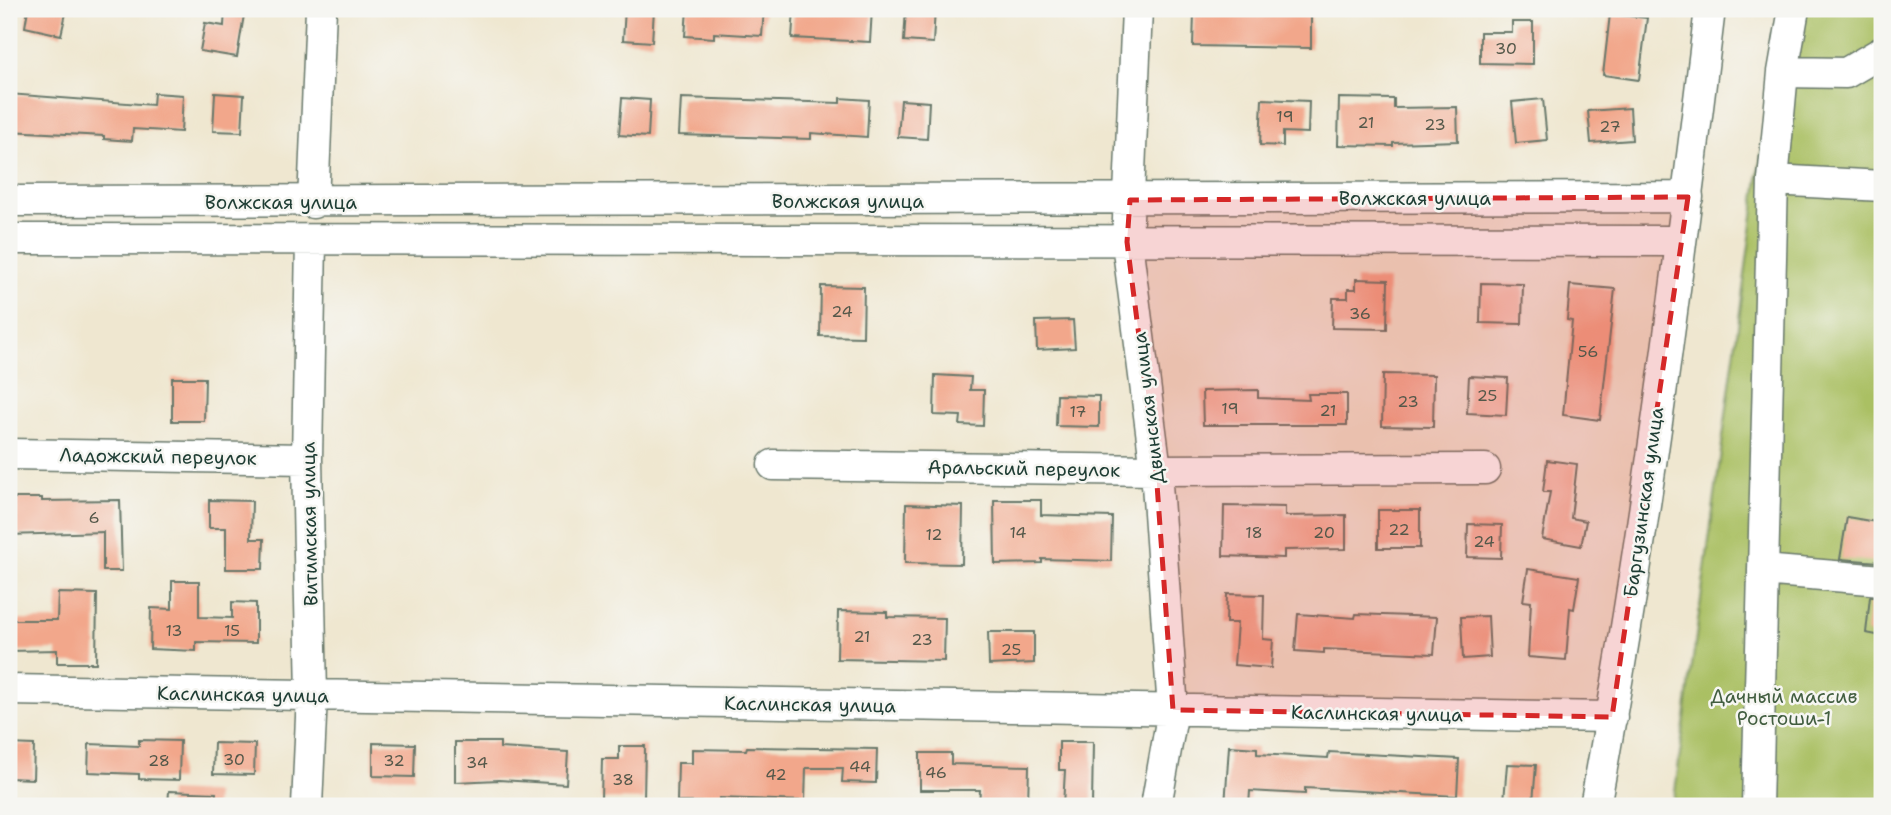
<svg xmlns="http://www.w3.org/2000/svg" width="1891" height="815" viewBox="0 0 1891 815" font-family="'Shantell Sans',sans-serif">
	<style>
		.garden { fill: #aac064; stroke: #647e4c; stroke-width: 2 }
		.building { fill: #f2a78b }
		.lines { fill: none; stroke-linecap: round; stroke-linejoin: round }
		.minor-casing { stroke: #68786b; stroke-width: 33 }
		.minor { stroke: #fff; stroke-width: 30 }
		.marked { fill: #d62828; fill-opacity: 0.2; stroke: #d62828; stroke-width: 5; stroke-dasharray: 14 9; stroke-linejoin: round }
		.labels { text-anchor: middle; stroke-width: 5; stroke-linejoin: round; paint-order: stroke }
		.number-label { font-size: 16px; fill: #54584a }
		.street-label { font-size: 19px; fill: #1f3d34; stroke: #f6f6f2 }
		.park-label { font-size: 19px; fill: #425e40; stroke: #f6f6f2 }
	</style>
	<rect width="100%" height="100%" fill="#f6f6f2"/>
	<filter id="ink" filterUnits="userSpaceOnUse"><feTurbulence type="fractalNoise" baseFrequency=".0143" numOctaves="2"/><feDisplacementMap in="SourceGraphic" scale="14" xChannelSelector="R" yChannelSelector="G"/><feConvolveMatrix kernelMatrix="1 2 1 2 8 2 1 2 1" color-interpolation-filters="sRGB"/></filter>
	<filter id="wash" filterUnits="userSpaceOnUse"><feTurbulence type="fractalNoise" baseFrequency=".00686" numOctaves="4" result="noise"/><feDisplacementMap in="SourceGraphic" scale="28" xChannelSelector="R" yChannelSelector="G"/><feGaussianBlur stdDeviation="1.57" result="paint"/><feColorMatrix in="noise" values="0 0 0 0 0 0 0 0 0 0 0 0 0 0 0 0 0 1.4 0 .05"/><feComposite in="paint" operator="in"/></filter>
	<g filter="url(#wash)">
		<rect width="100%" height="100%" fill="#efe7d0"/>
		<path class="garden" d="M1781 9H1882V806H1673Z"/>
		<g id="blocks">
			<path class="building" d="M28 9H67L61 35 25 27Z
				M225 9H245L237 57 200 51 205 23 224 26Z
				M625 9H654L652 42 623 40Z
				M687 9H764L762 36 714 33V38L685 36Z
				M794 9H872L870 42 792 38Z
				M906 9H935L933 43 904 41Z
				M1259 9H1311V48L1193 46 1194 13 1259 14Z
				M1610 14 1647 18 1639 80 1603 75Z
				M1512 22H1533V64L1480 63V32H1512Z
				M154 93 183 95 181 132 133 129 132 141 104 139V136L9 131V94L153 105Z
				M215 93 244 95 242 132 213 131Z
				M622 98 650 100 648 137 619 135Z
				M681 98 840 103V98L869 100 867 137 811 133V139L679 135Z
				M1339 98 1394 99V108L1457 107 1458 141 1393 143V146L1338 145Z
				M1262 99 1309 101 1308 133 1283 132V146L1260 145Z
				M1543 99 1547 140 1516 143 1512 102Z
				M901 100 929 102 927 139 898 137Z
				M1630 108 1632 140 1591 143 1588 111Z
				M1356 279 1388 280 1387 329 1332 328 1333 298H1348V289H1356Z
				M1481 283 1523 284 1522 324 1480 323Z
				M1570 285 1615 289 1600 420 1563 415 1572 321 1567 320Z
				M821 286 864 287 863 337 820 336Z
				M1073 320 1075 348 1037 350 1036 321Z
				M1383 374 1434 375 1433 427 1382 426Z
				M935 375 971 377 970 390H984L983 426 960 425 961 416 934 415Z
				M1469 376 1508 378 1506 415 1467 413Z
				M172 378H205L204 421H172Z
				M1258 390V398L1309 400 1308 394H1347V425H1203L1202 391Z
				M1057 395 1099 396V427L1056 426Z
				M1547 460 1577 464 1571 518 1586 521 1581 546 1542 539 1550 492H1543Z
				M9 498H42V501L120 500 122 571H103V532L9 535Z
				M209 500 252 501 251 539H264L263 569H226V528H209Z
				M994 500H1041V515L1112 517 1111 561 1042 559V563L995 564Z
				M906 504 963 506 962 564 905 563Z
				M1224 506 1285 507V516L1346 515V549L1284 550V558L1223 556Z
				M1378 510H1420V548H1378Z
				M1847 517 1882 523 1879 562 1840 559Z
				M1468 524 1502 525 1501 558 1467 557Z
				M1528 569 1579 577 1574 609 1570 608 1566 660 1528 657 1531 602 1523 601Z
				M172 581H199V617L232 618V602L256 603V643L196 642V651L150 649 151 608 172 609Z
				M58 593 97 594 96 663H57V650L9 651V620H57Z
				M1227 594 1264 595 1263 639 1273 640 1271 668 1234 665 1237 623H1226Z
				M1870 597H1882V636L1866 633Z
				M838 611 887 612V617L945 618 944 661 837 659Z
				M1298 614 1355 618 1356 614 1437 617 1434 654 1324 649V653L1295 651Z
				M1488 616 1490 657 1463 659 1461 617Z
				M988 632H1034V663L989 665Z
				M139 740 180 741 179 780 139 779V774L88 772 89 744 139 746Z
				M455 742H500V748L568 752 566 784 499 780 455 782Z
				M1059 742H1093L1092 806H1063L1065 770H1059Z
				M214 743 255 744 254 775 213 774Z
				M373 743 415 744 414 777 373 776Z
				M9 744 34 745 33 779 9 778Z
				M619 746H645L644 800 601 799 602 759H619Z
				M1229 746 1257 748V754L1328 758 1329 752 1459 759 1457 796 1305 788V794L1250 791 1249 806H1225Z
				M747 747 877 749 876 783 842 782 843 768H806L805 801 719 798V803L677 802 678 763H692V749L746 750Z
				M920 753H951V764L1029 766 1028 805 979 804 980 790H920Z
				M1507 764 1536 765 1533 802 1504 801Z
				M169 791 216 793 215 806H168Z"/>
		</g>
	</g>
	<g filter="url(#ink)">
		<use href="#blocks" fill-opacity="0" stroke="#68786b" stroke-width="2"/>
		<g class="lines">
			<g class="minor-casing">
				<path id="minor" d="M1137 9 1127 242 1156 470 1173 710 1156 806
					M1783 72 1846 73 1882 52
					M1773 180 1882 186
					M9 201 1688 197
					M313 203 321 9
					M9 239 1681 241
					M9 454 307 459
					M773 465 1156 470 1485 469
					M1763 570 1882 580
					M9 690 1612 717
					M307 806 312 695 307 459 311 241
					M1595 806C1644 543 1678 275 1710 9
					M1757 806 1773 180 1783 72 1794 9"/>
			</g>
			<use href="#minor" class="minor"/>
		</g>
	</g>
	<path class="marked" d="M1688 197 1612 717 1173 710 1156 470 1127 242 1130 200Z"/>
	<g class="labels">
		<g class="number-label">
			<text x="1506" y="54">30</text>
			<text x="1285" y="122">19</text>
			<text x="1366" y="128">21</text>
			<text x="1435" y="130">23</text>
			<text x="1610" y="132">27</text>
			<text x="842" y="317">24</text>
			<text x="1360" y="319">36</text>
			<text x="1588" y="357">56</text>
			<text x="1487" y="401">25</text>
			<text x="1408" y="407">23</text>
			<text x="1230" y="414">19</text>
			<text x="1328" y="416">21</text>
			<text x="1078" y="417">17</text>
			<text x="94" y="523">6</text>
			<text x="1399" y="535">22</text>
			<text x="1018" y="538">14</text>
			<text x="1254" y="538">18</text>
			<text x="1324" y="538">20</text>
			<text x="934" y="540">12</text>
			<text x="1484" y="547">24</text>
			<text x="174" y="636">13</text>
			<text x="232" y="636">15</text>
			<text x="862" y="642">21</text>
			<text x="922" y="645">23</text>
			<text x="1011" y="655">25</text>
			<text x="234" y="765">30</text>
			<text x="159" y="766">28</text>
			<text x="394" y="766">32</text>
			<text x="477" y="768">34</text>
			<text x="860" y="772">44</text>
			<text x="936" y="778">46</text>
			<text x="776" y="780">42</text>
			<text x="623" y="785">38</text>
		</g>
		<g class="street-label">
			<text x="1415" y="205">Волжская улица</text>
			<text x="848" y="208">Волжская улица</text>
			<text x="281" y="209">Волжская улица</text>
			<text transform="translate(1148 408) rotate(-97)" y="7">Двинская улица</text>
			<text transform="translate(158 456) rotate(1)" y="7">Ладожский переулок</text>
			<text transform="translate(1024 468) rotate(1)" y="7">Аральский переулок</text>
			<text transform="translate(1643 502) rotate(-82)" y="7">Баргузинская улица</text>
			<text transform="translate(309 524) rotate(-91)" y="7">Витимская улица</text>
			<text transform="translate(243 694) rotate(1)" y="7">Каслинская улица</text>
			<text transform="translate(810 704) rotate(1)" y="7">Каслинская улица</text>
			<text transform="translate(1377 713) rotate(1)" y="7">Каслинская улица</text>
		</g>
		<g class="park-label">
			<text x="1784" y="703">Дачный массив<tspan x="1784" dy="22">Ростоши-1</tspan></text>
		</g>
	</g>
	<rect width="1891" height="815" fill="none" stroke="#f6f6f2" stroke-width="35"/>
</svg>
